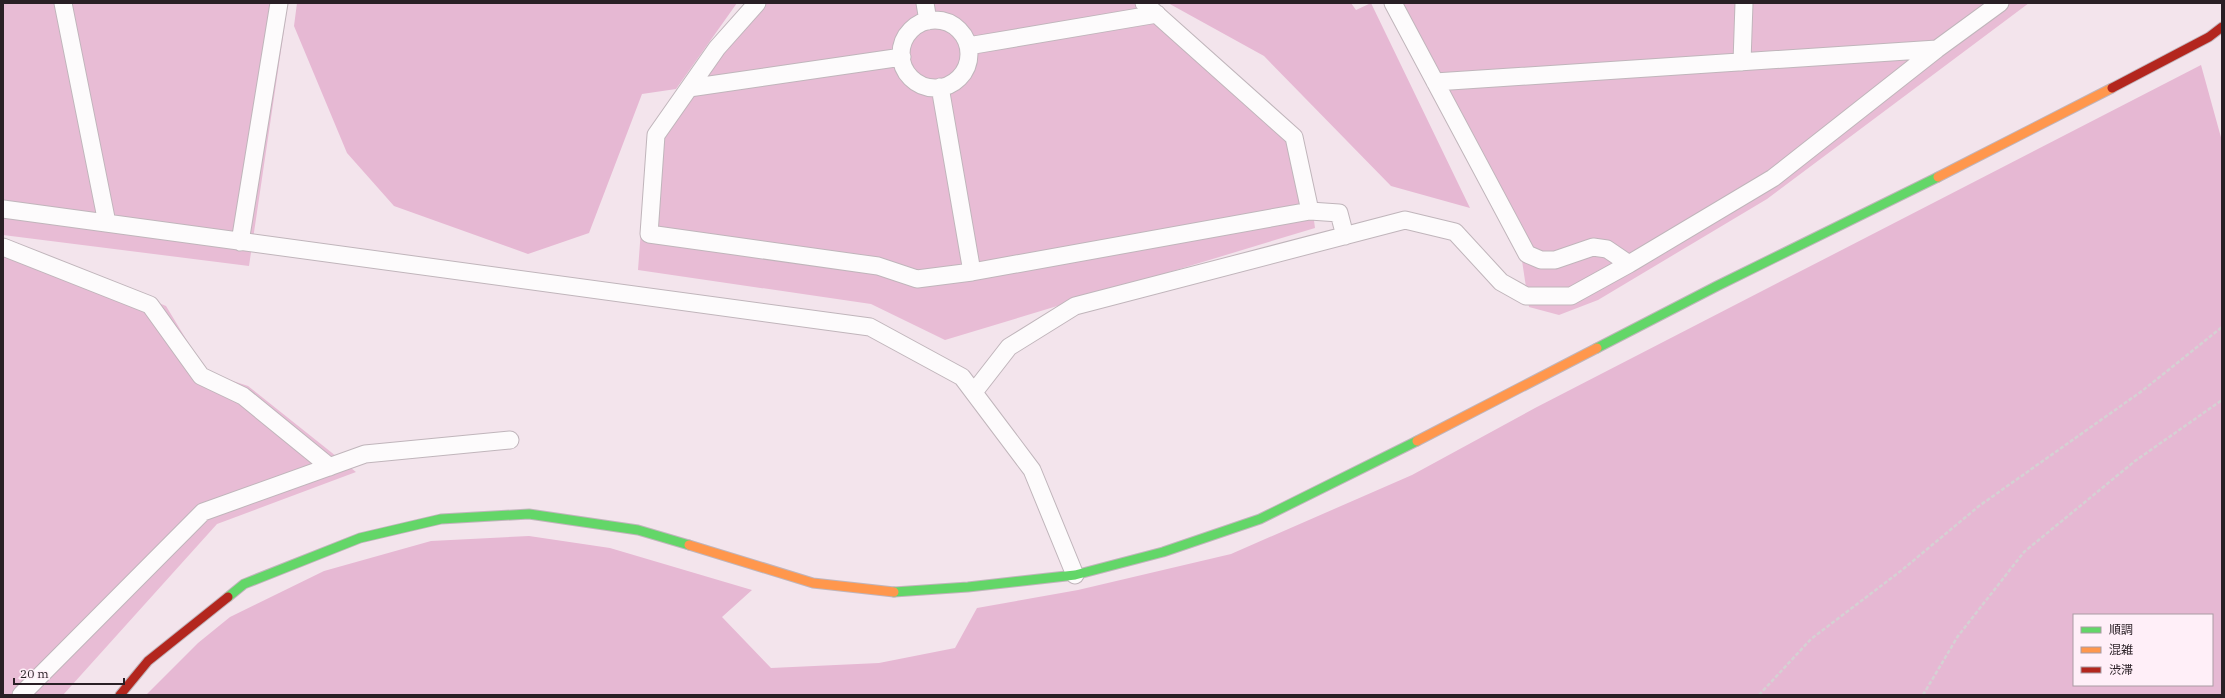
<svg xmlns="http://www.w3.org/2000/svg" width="2225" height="698" viewBox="0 0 2225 698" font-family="'IBM Plex Serif','Noto Sans JP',serif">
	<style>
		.green { fill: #e8bcd5 }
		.forest { fill: #e6b8d3; fill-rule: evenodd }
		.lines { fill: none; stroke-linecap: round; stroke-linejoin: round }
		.lane-casing { stroke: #c0b5bb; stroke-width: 19 }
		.fast-casing { stroke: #c0b5bb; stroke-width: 11 }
		.slow-casing { stroke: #c0b5bb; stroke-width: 11 }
		.jam-casing { stroke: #c0b5bb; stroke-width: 11 }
		.path { stroke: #d5d1d3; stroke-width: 2.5; stroke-dasharray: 4 2; stroke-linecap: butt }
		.lane { stroke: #fdfbfc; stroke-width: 17 }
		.fast { stroke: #63d668; stroke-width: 9 }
		.slow { stroke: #ff974d; stroke-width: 9 }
		.jam { stroke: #b3261e; stroke-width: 9 }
	</style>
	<rect width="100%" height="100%" fill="#f3e4ec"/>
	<path class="green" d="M3 3H288L249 266 3 235Z
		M746 3H1155L1302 132 1315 228 945 340 871 304 638 270 648 136Z
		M1387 3H2029L1767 199 1598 300 1559 315 1529 307 1521 254Z
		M3 238 166 306 206 372 248 386 356 472 217 524 63 695H3Z"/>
	<path class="forest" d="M297 3H737L676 89 642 94 589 233 528 254 394 206 347 153 294 26Z
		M1168 3H1351L1356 10 1371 3 1470 208 1391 186 1264 56Z
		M2201 65 2222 141V695H146L198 643 230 617 324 571 431 541 529 536 610 548 752 590 722 617 771 668 879 663 955 648 977 608 1078 590 1231 554 1412 475 1535 408ZM2074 615H2212V685H2074Z"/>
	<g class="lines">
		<g class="lane-casing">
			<path id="lane" d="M63 3 107 223
				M757 3 717 48 656 135 649 234 878 266 917 279 972 272
				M925 3 928 21
				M1144 3 1294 137 1310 211
				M1393 3 1527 254 1541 260H1555L1593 247 1607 249 1629 264
				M901 54a34 34 0 1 1 68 0a34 34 0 1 1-68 0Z
				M968 46 1157 14
				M1742 62 1744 3
				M1435 82 1937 49
				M940 87 972 272 1310 211 1339 213 1345 236
				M689 88 902 57
				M3 209 870 327 962 377 1032 470 1075 575
				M240 242 279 3
				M3 247 150 305 201 376 243 396 330 467
				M974 392 1009 347 1075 306 1405 220 1455 232 1501 282 1526 296H1571L1629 264 1773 178 1937 49 2000 3
				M21 695 203 512 365 454 510 440"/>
		</g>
		<g class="fast-casing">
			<path id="fast" d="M1597 348 1717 286 1938 177
				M894 592 968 587 1075 575 1163 552 1260 519 1417 441
				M228 597 244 584 360 538 441 519 529 514 638 530 689 545"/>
		</g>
		<g class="slow-casing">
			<path id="slow" d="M1938 177 2112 88
				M1417 441 1597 348
				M689 545 813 583 894 592"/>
		</g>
		<g class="jam-casing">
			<path id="jam" d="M2112 88 2209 37 2222 27
				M120 695 148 661 228 597"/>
		</g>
		<path class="path" d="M1759 695 1811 639 1902 570 1979 506 2142 391 2222 327
			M1923 695 1958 636 2024 552 2135 461 2222 400"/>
		<use href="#lane" class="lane"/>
		<use href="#fast" class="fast"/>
		<use href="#slow" class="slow"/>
		<use href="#jam" class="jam"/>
	</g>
	<rect width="2225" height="698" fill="none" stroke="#291f25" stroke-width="8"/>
	<rect x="2073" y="614" width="140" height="72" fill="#ffeff8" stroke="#a99ca4"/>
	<rect x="2081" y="627" width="20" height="6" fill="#63d668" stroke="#a99ca4"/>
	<text x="2109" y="634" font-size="12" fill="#291f25">順調</text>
	<rect x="2081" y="647" width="20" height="6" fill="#ff974d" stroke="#a99ca4"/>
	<text x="2109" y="654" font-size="12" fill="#291f25">混雑</text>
	<rect x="2081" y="667" width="20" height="6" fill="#b3261e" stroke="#a99ca4"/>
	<text x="2109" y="674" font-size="12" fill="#291f25">渋滞</text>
	<path d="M14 678v6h110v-6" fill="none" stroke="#291f25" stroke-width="2"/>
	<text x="20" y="678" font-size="12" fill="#291f25" stroke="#ffeff8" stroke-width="3" paint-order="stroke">20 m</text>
</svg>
